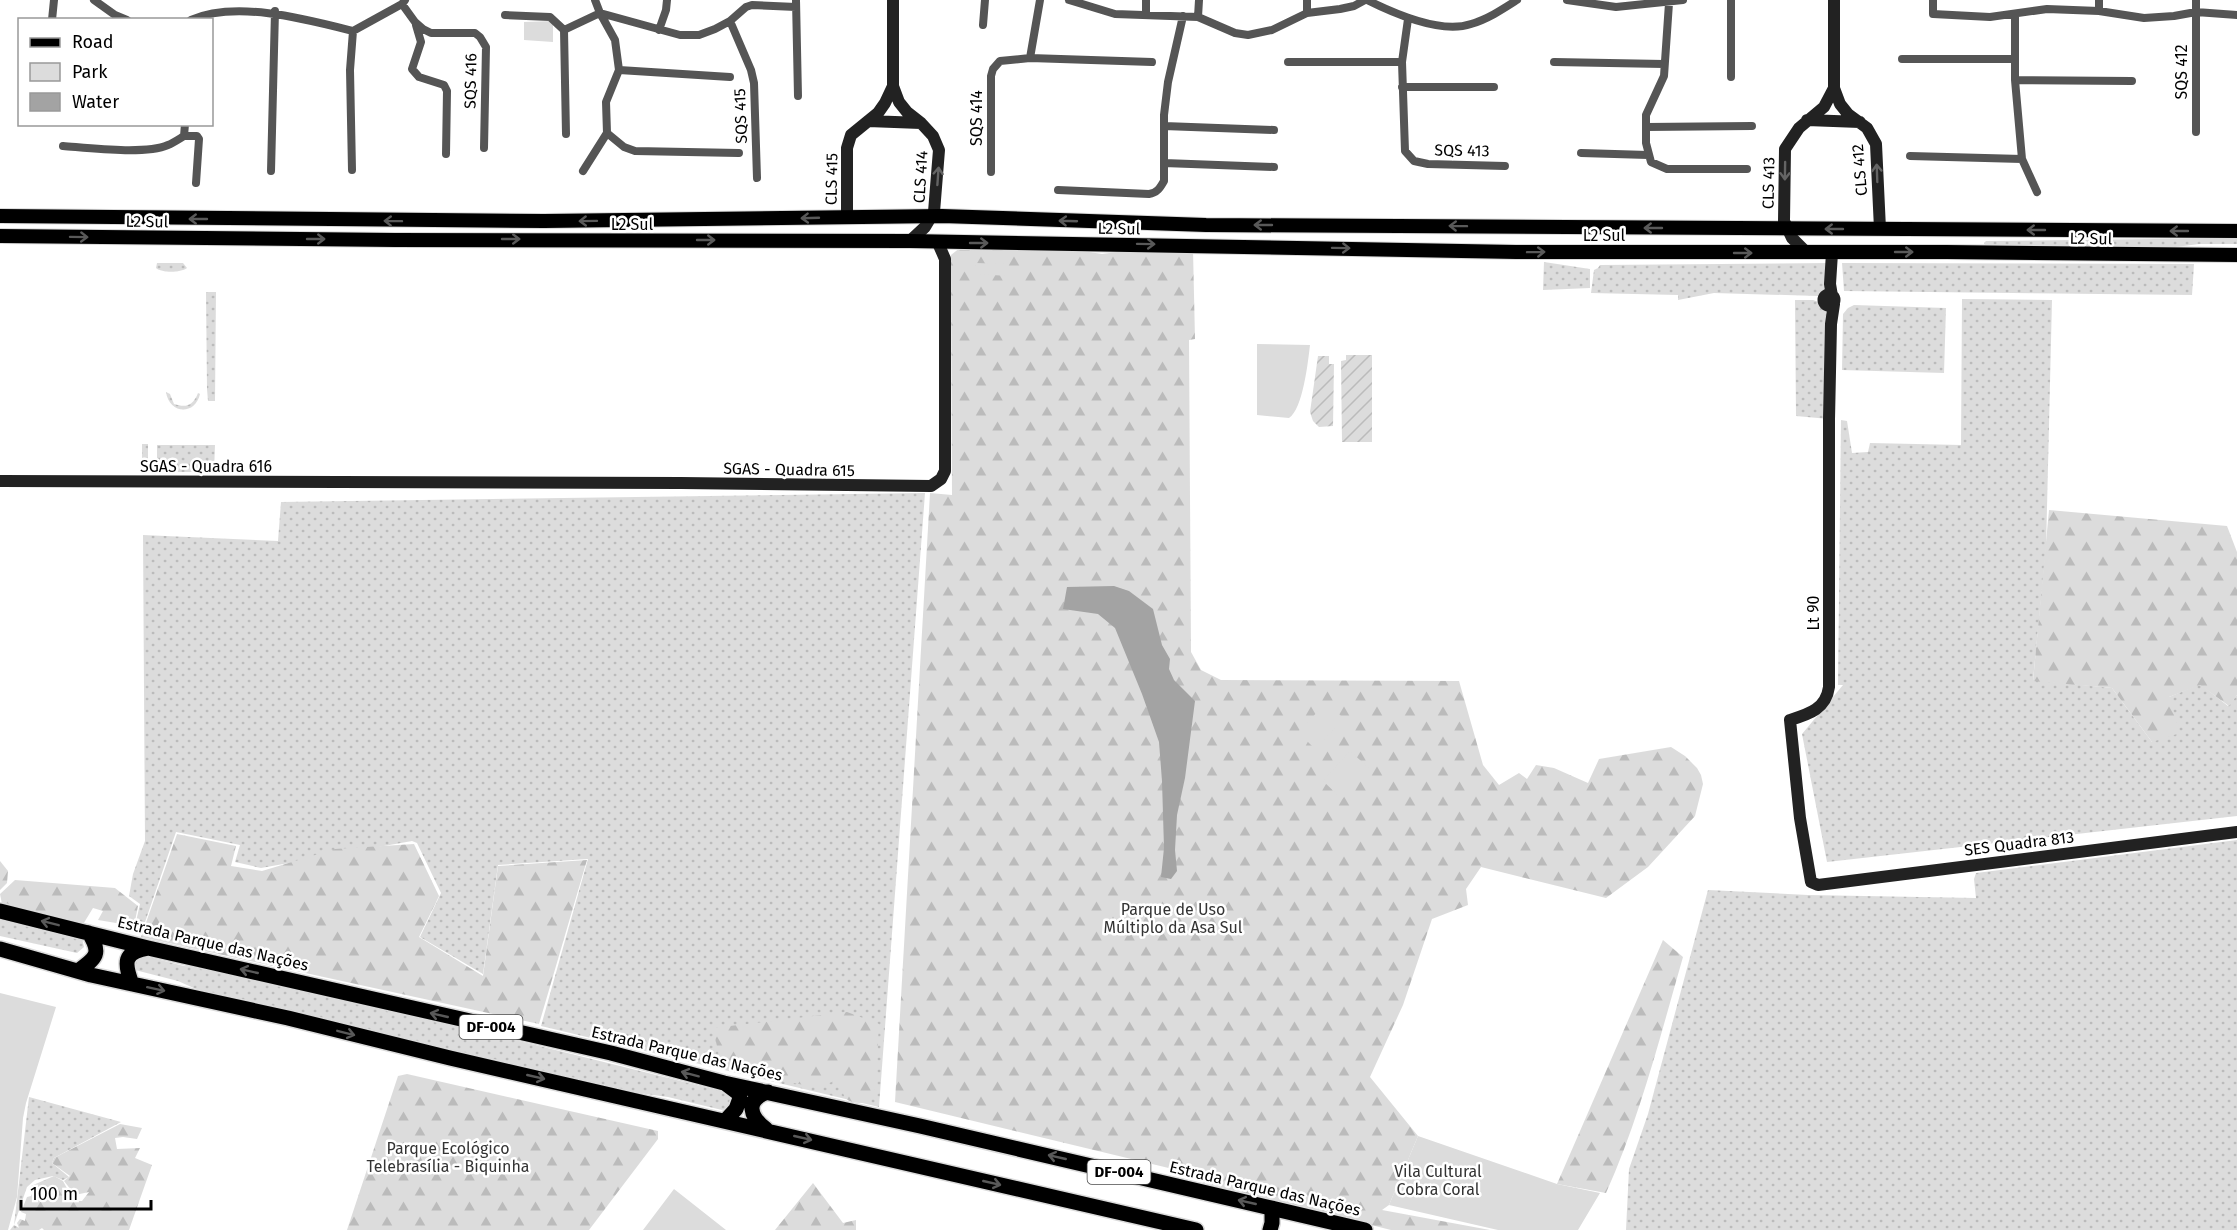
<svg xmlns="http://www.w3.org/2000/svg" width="2237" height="1230" viewBox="0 0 2237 1230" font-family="'Fira Sans',sans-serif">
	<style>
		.grass { fill: url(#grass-dots) }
		.forest { fill: url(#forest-firs) }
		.park { fill: #dcdcdc }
		.garden { fill: url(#garden-furrows) }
		.water { fill: #a3a3a3 }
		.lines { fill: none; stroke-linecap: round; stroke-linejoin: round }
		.primary-casing { stroke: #dbdbdb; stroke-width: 16 }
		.highway-casing { stroke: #dbdbdb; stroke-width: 18 }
		.street { stroke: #555; stroke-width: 8 }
		.secondary { stroke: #222; stroke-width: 12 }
		.primary { stroke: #000; stroke-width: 14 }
		.highway { stroke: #000; stroke-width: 15 }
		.oneway { stroke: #646464 }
		.oneway2 { stroke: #595959 }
		.labels { text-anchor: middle; stroke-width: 5; stroke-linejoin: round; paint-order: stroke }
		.shield { fill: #fff; stroke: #4c4c4c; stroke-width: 1.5 }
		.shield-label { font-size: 15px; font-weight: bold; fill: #000 }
		.street-label { font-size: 16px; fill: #000; stroke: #fff }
		.park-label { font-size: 16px; fill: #333; stroke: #fff }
	</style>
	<defs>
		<pattern id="grass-dots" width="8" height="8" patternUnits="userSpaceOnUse" patternTransform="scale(1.5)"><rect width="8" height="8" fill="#dcdcdc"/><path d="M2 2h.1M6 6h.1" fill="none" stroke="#bbb" stroke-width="1.8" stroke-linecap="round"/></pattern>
		<pattern id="forest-firs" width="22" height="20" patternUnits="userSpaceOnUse" patternTransform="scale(1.5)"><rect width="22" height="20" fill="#dcdcdc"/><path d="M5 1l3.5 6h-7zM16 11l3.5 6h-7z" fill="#bbb"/></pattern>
		<pattern id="garden-furrows" width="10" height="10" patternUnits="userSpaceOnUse" patternTransform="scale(1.5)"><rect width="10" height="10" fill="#dcdcdc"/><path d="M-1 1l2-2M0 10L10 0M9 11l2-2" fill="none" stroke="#bbb"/></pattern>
	</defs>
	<rect width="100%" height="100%" fill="#fff"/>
	<path class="grass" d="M2237 238V244H2199L2168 248H1986L1984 243 1986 241Z
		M1544 262 1590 269V288L1543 290Z
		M157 263H183L187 268C180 273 162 273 156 268Z
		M1829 263 1826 294 1818 296 1714 293 1678 300V295L1591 293 1594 270 1598 268 1600 265Z
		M1842 263 2194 264 2192 295 1844 291Z
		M206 292H216L215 401H208L207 389Z
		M1962 299 2052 300 2046 549 2033 680 2112 688 2152 742 2169 697 2200 684 2228 706 2237 695V816L1827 862 1802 734 1843 685H1838L1841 420 1847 421 1852 453 1868 452 1870 443 1961 445Z
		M1795 300H1813L1824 304 1831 324 1829 419 1796 416Z
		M1854 305 1946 308 1944 373 1842 370 1843 314 1848 308Z
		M166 392 170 394 174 404C186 408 193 406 198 393L200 394C195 416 169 414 166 392Z
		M142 444H148V471L142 470Z
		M157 445H215L214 472H157Z
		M925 493 879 1107 541 1026 588 859 498 865 483 974 420 937 441 893 417 843 412 841 261 868 235 862 240 845 176 832 143 928 135 926 140 904 129 896 133 874 145 841 143 535 278 541 281 502Z
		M2237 840V1230H1626L1629 1169 1648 1114 1708 890 1808 895 1976 898 1974 879 1976 873Z
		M0 918 82 938 84 947 77 953 0 936Z
		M141 955 184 966 204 967 414 1015 725 1092 730 1096 731 1103 728 1108 722 1110 668 1097 617 1090 196 989 178 981 135 970 132 962Z
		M29 1097 121 1122 54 1158 52 1163 69 1177 63 1180 53 1176 35 1180 27 1187 14 1225 23 1230H10L14 1225Z"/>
	<path class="forest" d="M961 247 1064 248 1102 254 1140 249 1193 250 1195 339 1189 340 1191 652 1201 670 1221 680 1459 681 1483 765 1499 785 1519 773 1527 779 1536 765 1554 768 1588 783 1599 759 1671 747 1685 756 1697 768 1701 775 1703 784 1695 816 1648 867 1606 898 1481 867 1466 889 1468 905 1432 919 1403 1005 1370 1077 1418 1136 1389 1205 1382 1210 1490 1230H1391L1200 1182 1206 1177 895 1102 930 493 952 495 951 255Z
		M2049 510 2227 526 2237 552V695L2229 706 2200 685 2169 697 2180 733 2152 742 2112 688 2033 681Z
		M177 834 236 846 231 866 262 871 335 849 414 844 439 896 419 937 483 976 498 866 587 860 539 1024 141 937Z
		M0 861 8 871 7 883 0 890Z
		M15 880 115 888 138 906 134 926 98 920 103 911 93 908 82 926 2 904 0 894Z
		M1663 940 1683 957C1660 1037 1640 1117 1606 1193L1557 1184Z
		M847 1012 879 1024 875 1089 870 1102C847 1105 845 1101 838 1080L823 1085 809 1086 722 1069 713 1028Z
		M407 1074 658 1131V1139L589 1230H347L398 1076Z
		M120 1124 142 1128 137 1139 123 1137 115 1138 117 1149 140 1148 135 1158 152 1165 129 1230H44L42 1228 39 1230H20L17 1223 20 1219 25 1221 26 1214 21 1212 27 1197 31 1196 34 1189 31 1186 54 1176 63 1181 74 1201H82L89 1192 75 1195 64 1181 70 1176 52 1163 54 1158Z
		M813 1183 843 1223 856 1220V1230H775Z"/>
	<path class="park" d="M553 21V42L524 40V22Z
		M976 263 1008 264V276L976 274Z
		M1257 344 1310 345C1308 362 1303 409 1289 418L1257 415Z
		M1327 702 1344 719 1315 749 1298 732Z
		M1350 751 1370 769 1342 799 1323 781Z
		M0 993 56 1007 26 1103 23 1118 17 1197 8 1230H0Z
		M1418 1136 1557 1184 1600 1193 1578 1230H1498L1389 1205Z
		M674 1189 726 1230H643Z"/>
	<path class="garden" d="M1346 355H1372V442H1342L1341 361 1346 360Z
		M1318 356H1329V364H1334L1333 426 1319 427 1313 421 1310 412Z"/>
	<path class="water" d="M1114 586 1129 591 1153 609 1162 645 1170 659 1169 669 1174 680 1195 701 1185 778 1177 815 1175 850 1177 871 1171 879 1161 877 1164 848 1162 781 1159 742 1142 694 1115 628 1098 614 1063 609 1067 587Z"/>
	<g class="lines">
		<g class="primary-casing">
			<path id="primary" d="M0 216 544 221 942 216 1206 225 2237 231
				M0 236 395 240 910 241 1516 252H1947L2237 255"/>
		</g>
		<g class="highway-casing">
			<path id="highway" d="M0 911 148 948 611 1053 724 1083 920 1126 1365 1230
				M0 949 91 975 288 1018 450 1058 1196 1230
				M78 971C96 958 102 954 89 933
				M132 984C124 963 123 952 148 948
				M726 1120 736 1109 740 1098 738 1093 726 1084
				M766 1129C750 1117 744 1100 768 1092
				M1270 1230 1272 1223V1208"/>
		</g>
		<path class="street" d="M94 0 115 15 127 20
			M796 0 798 96
			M1069 0 1115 14 1198 17 1235 33 1248 35 1272 30 1307 13 1340 9 1354 6 1365 0
			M1307 0V13
			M1367 0C1393 13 1441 34 1471 24 1488 19 1503 9 1517 0
			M1567 0 1616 7 1683 0
			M1731 0V77
			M1933 0V14L1990 17 2047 9 2099 11 2144 18 2174 16 2196 12 2237 15
			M1669 3 1664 76 1646 115V143L1651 162 1667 169H1747
			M402 4 415 22 423 29 431 33H475L480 37 486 47 484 148
			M2099 11V0
			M1146 14V0
			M505 15 550 17 564 30 566 134
			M2015 15V80L2022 159 2037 192
			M1198 17 1199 0
			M1408 19 1402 62 1405 151 1414 161 1428 164 1505 166
			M52 20 54 0
			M191 20C235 0 306 19 353 31L402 4 405 0
			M730 21 751 70 754 83 757 178
			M416 25 421 42 412 69 419 77 444 85 447 91 446 154
			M983 25 985 0
			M564 30 600 13 680 35H699L715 29 730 21 746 7 752 5 796 7
			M659 30 666 10 667 0
			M1030 58 1040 0
			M1902 59H2014
			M1288 62H1402
			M1554 62 1664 64
			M619 70 730 77
			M2015 80 2132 81
			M1402 87H1494
			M1164 126 1274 130
			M1646 127 1752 126
			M2196 132V0
			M607 133 624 147 635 151 739 153
			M184 136H197L199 139 196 183
			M63 146C89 148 145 155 168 145 173 143 179 139 184 136L185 124
			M1581 153 1648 155
			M1910 156 2022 159
			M1164 163 1274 167
			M352 170 350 70 353 31
			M271 171 275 11
			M583 171 607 133 606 102 619 70 615 40 600 13 595 0
			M991 172V76L993 69 1000 61 1030 58 1152 62
			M1058 190 1149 194C1157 193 1160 188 1164 181V115L1168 82 1183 16"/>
		<path class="secondary" d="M893 0V86L899 102 907 112 921 123 933 136 939 150 934 212 925 227 910 241
			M1834 0V88L1840 104 1848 114 1867 128 1876 144 1880 229
			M1807 120 1860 122
			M868 121 921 123
			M847 217V148L851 135 878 113 885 103 893 86
			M1807 253 1792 238 1784 221 1785 149 1799 128 1824 107 1834 88
			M1832 253 1830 284 1832 296
			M1823.5 300a5.5 5.5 0 1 1 11 0a5.5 5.5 0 1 1-11 0Z
			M1834 304 1831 324 1829 419V687C1826 709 1809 714 1790 720L1800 818 1811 882 1818 885 2237 832
			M0 481 681 483 931 486 941 479 945 471V259L938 243"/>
		<use href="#primary" class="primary"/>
		<use href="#highway" class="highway"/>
	</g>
	<defs><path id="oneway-shaft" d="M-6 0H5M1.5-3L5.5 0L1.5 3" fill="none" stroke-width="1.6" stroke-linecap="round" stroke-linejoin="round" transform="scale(1.5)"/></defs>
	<g class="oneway">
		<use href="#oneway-shaft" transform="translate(1785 171) rotate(91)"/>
		<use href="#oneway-shaft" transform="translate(1877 173) rotate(-92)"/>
		<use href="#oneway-shaft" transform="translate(938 176) rotate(-86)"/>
	</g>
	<g class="oneway2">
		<use href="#oneway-shaft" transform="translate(810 218) rotate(178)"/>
		<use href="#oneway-shaft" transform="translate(198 219) rotate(-180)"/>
		<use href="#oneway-shaft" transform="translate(393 221) rotate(-179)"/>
		<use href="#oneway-shaft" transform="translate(588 221) rotate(179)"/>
		<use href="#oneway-shaft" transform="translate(1068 221) rotate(-178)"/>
		<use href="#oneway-shaft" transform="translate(1263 225) rotate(-180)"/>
		<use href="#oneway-shaft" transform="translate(1458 226) rotate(-179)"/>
		<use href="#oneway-shaft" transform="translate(1653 228) rotate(-180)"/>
		<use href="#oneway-shaft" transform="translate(1834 229) rotate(-180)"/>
		<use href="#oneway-shaft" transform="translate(2036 230) rotate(180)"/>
		<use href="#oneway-shaft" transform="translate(2179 231) rotate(-180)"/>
		<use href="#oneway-shaft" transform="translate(79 237) rotate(1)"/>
		<use href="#oneway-shaft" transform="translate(316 239)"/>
		<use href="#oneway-shaft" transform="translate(511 239)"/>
		<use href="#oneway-shaft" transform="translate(706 240)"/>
		<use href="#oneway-shaft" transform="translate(979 243)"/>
		<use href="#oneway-shaft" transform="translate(1146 244) rotate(1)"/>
		<use href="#oneway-shaft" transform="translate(1341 248) rotate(1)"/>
		<use href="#oneway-shaft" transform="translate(1536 252) rotate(-1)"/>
		<use href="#oneway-shaft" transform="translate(1904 252)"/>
		<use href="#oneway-shaft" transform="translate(1743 253)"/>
		<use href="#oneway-shaft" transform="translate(50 923) rotate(-166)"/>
		<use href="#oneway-shaft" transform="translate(249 971) rotate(-167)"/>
		<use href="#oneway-shaft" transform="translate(156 989) rotate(12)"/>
		<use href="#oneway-shaft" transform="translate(439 1015) rotate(-167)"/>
		<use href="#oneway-shaft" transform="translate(346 1033) rotate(14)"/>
		<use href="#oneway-shaft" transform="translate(690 1074) rotate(-165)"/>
		<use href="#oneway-shaft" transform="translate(536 1077) rotate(13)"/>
		<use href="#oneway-shaft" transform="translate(803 1138) rotate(13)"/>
		<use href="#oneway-shaft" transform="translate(1057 1157) rotate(-167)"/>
		<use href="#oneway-shaft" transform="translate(992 1183) rotate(13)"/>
		<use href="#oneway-shaft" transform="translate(1247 1202) rotate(-167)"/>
	</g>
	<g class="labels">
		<g class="shield">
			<rect x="459.5" y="1015" width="63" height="24" rx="4.5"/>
			<rect x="1087.5" y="1160" width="63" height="24" rx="4.5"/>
		</g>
		<g class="shield-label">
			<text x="491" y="1032">DF-004</text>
			<text x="1119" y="1177">DF-004</text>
		</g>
		<g class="street-label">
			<text transform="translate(2181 72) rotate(-90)" y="6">SQS 412</text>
			<text transform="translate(470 81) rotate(-89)" y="6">SQS 416</text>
			<text transform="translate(740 116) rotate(-92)" y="6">SQS 415</text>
			<text transform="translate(976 118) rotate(-90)" y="6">SQS 414</text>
			<text transform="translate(1462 150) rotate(1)" y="6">SQS 413</text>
			<text transform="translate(1859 170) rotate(-95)" y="6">CLS 412</text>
			<text transform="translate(920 177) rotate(-87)" y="6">CLS 414</text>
			<text transform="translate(831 179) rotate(-89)" y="6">CLS 415</text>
			<text transform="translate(1768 183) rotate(-89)" y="6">CLS 413</text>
			<text transform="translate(147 221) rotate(1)" y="6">L2 Sul</text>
			<text x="632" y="230">L2 Sul</text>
			<text transform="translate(1119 228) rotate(1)" y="6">L2 Sul</text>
			<text x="1604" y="241">L2 Sul</text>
			<text transform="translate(2091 238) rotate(1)" y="6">L2 Sul</text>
			<text x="206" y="472">SGAS - Quadra 616</text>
			<text transform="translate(789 469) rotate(1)" y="6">SGAS - Quadra 615</text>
			<text transform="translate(1813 613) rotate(-90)" y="6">Lt 90</text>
			<text transform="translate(2019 843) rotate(-7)" y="6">SES Quadra 813</text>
			<text transform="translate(213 943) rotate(13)" y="6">Estrada Parque das Nações</text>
			<text transform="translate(687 1053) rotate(13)" y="6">Estrada Parque das Nações</text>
			<text transform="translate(1265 1188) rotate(13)" y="6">Estrada Parque das Nações</text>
		</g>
		<g class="park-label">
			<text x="1173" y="915">Parque de Uso<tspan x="1173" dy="18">Múltiplo da Asa Sul</tspan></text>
			<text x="448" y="1154">Parque Ecológico<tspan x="448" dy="18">Telebrasília - Biquinha</tspan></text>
			<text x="1438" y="1177">Vila Cultural<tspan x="1438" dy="18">Cobra Coral</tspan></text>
		</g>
	</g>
	<rect x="18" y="18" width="195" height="108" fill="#ffffff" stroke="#999999" stroke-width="1.5"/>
	<rect x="30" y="38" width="30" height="9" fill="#000000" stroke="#999999" stroke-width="1.5"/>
	<text x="72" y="48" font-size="18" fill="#000000">Road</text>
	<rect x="30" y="63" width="30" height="18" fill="#dcdcdc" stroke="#999999" stroke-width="1.5"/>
	<text x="72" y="78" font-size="18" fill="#000000">Park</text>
	<rect x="30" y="93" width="30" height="18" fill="#a3a3a3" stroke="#999999" stroke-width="1.5"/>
	<text x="72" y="108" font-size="18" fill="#000000">Water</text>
	<path d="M21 1200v9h130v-9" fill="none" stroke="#000000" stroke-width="3"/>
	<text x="30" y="1200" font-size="18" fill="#000000" stroke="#ffffff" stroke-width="4.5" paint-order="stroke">100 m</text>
</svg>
